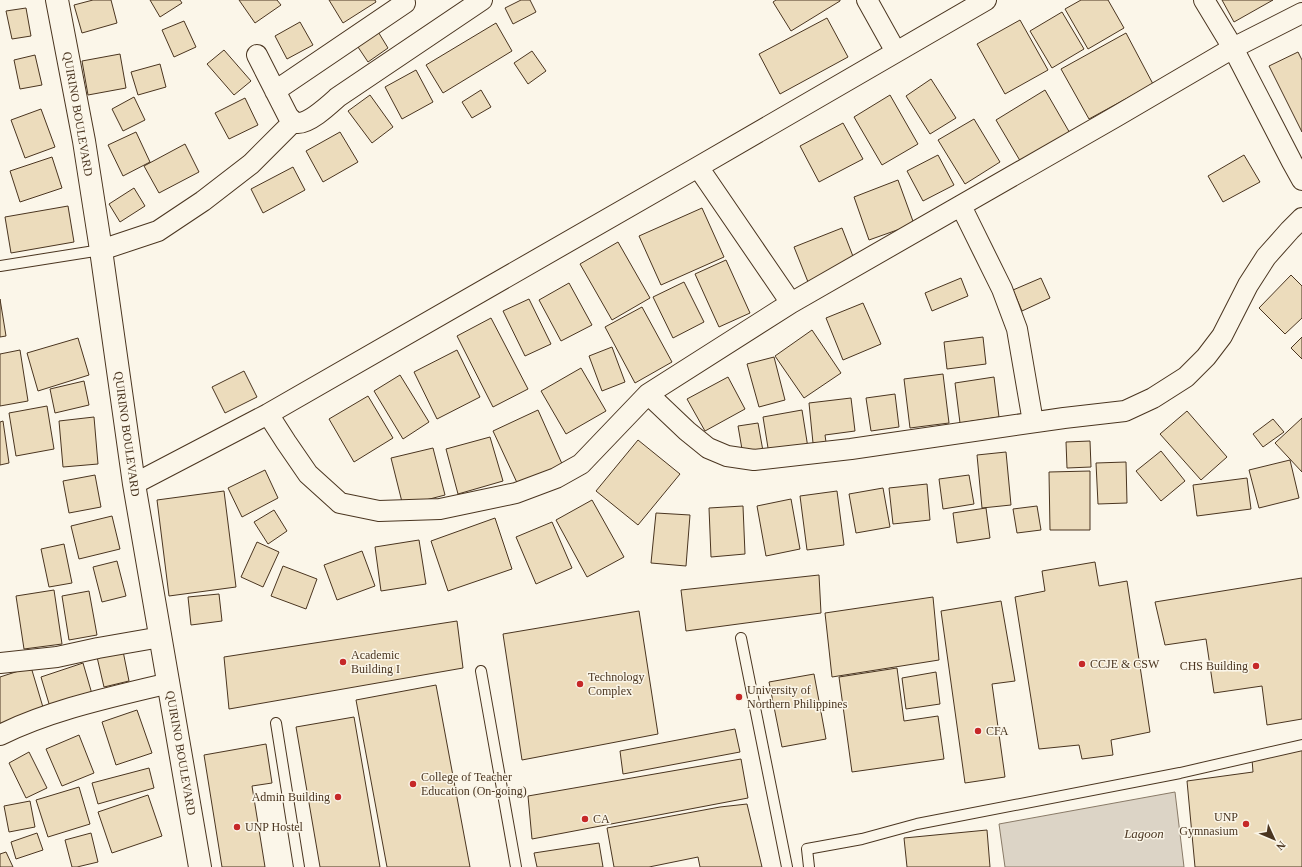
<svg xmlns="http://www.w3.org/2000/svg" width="1302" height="867" viewBox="0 0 1302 867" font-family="Georgia,serif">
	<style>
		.water { fill: #dcd4c6; stroke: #887966 }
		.building { fill: #ecdcbc; stroke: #4a3520 }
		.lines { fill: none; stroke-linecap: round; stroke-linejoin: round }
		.lane-casing { stroke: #4a3520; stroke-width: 12 }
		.street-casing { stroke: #4a3520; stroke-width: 22 }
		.secondary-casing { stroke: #4a3520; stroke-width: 24 }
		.lane { stroke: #fbf6e9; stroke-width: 10 }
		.street { stroke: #fbf6e9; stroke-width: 20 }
		.secondary { stroke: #fbf6e9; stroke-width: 22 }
		.poi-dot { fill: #c62828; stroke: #fbf6e9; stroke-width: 1.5 }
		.labels { text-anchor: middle; stroke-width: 3; stroke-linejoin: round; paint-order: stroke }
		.street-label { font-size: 12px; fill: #4a3520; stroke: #fbf6e9 }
		.poi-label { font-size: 12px; fill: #4a3520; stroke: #fbf6e9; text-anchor: start }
		.water-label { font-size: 13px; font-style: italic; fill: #4a3520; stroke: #fbf6e9 }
	</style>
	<rect width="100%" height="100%" fill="#fbf6e9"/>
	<path class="water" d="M1175 792 1184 867H1005L999 824Z"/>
	<path class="building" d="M93 0H111L117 23 82 33 74 5Z
		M150 0H180L182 3 160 17Z
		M239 0H277L281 5 255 23Z
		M329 0H375L376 2 343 23Z
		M521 0H530L536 12 513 24 505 8Z
		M776 0H840V1L791 31 773 2Z
		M1081 0H1108L1124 28 1088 49 1065 9Z
		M1222 0H1273L1234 22Z
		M26 8 31 36 12 39 6 11Z
		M1062 12 1084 49 1052 68 1030 31Z
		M827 18 848 57 780 94 759 54Z
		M1020 20 1048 70 1005 94 977 44Z
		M184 21 196 47 174 57 162 30Z
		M300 22 313 45 287 59 275 36Z
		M496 23 512 51 443 93 426 65Z
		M377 30 388 48 368 62 356 44Z
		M1126 33 1153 84 1089 119 1061 69Z
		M224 50 251 81 234 95 207 64Z
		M532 51 546 71 528 84 514 63Z
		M1298 52 1302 60V132L1269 66Z
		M120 54 126 88 88 95 82 61Z
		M35 55 42 85 20 89 14 60Z
		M160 64 166 87 138 95 131 72Z
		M416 70 433 102 402 119 385 87Z
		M931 79 956 118 930 134 906 96Z
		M481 90 491 107 472 118 462 102Z
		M1045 90 1071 135 1022 164 996 120Z
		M370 95 393 127 372 143 348 111Z
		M890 95 918 144 882 165 854 117Z
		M134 97 145 120 123 131 112 109Z
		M245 98 258 125 229 139 215 113Z
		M41 109 55 147 25 158 11 120Z
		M974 119 1000 162 965 184 938 140Z
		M843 123 863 159 819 182 800 146Z
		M136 132 150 162 123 176 108 145Z
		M340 132 358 162 323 182 306 151Z
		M185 144 199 172 159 193 144 166Z
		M938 155 954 185 923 201 907 171Z
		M1244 155 1260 182 1223 202 1208 176Z
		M52 157 62 188 20 202 10 171Z
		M293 167 305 190 263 213 251 189Z
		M898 180 914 224 869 240 854 197Z
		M134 188 145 206 120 222 109 204Z
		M68 206 74 242 11 253 5 217Z
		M702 208 724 257 661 285 639 236Z
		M842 228 856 264 808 282 794 247Z
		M618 242 650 298 612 320 580 264Z
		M726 260 750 313 719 327 695 274Z
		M1291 275 1302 286V318L1285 334 1259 308Z
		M961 278 968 296 932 311 925 293Z
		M1041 278 1050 298 1022 311 1013 290Z
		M684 282 704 322 673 338 653 297Z
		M569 283 592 325 561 341 539 300Z
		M0 299 6 336 0 337Z
		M529 299 551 344 525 356 503 311Z
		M863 303 881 344 843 360 826 318Z
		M642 307 672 362 635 383 605 327Z
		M491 318 528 389 493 407 457 336Z
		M812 330 841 373 804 398 775 356Z
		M983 337 986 364 947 369 944 342Z
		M1302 337V359L1291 348Z
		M78 338 89 375 38 391 27 353Z
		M612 347 625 382 602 391 589 356Z
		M20 350 28 401 0 406V354Z
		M457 350 480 397 437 419 414 372Z
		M774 357 785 400 759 407 747 364Z
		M581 368 606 411 566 434 541 391Z
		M244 371 257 397 225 413 212 387Z
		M943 374 949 423 910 428 904 379Z
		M400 375 429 422 403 439 374 391Z
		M728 377 745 409 705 431 687 399Z
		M994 377 999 417 960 423 955 383Z
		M84 381 89 405 55 413 50 389Z
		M895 394 899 427 871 431 866 398Z
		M368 396 393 438 354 462 329 419Z
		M851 398 855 431 825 435 826 442 813 443 809 403Z
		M47 406 54 449 16 456 9 413Z
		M538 410 563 466 519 487 493 431Z
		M802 410 808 448 769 454 763 417Z
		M1187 411 1227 457 1201 480 1160 434Z
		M94 417 98 464 63 467 59 421Z
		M1302 418V472L1275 443Z
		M1273 419 1284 432 1263 447 1253 434Z
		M3 421 9 463 0 465V422Z
		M758 423 763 451 743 455 738 426Z
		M490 437 503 481 458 494 446 449Z
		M638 440 680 474 638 525 596 491Z
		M1090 441 1091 467 1067 468 1066 442Z
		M433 448 445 495 403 506 391 458Z
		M1161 451 1185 481 1161 501 1136 471Z
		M1006 452 1011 505 982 508 977 455Z
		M1290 460 1299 498 1259 508 1249 470Z
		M1126 462 1127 503 1098 504 1096 463Z
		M265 470 278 498 242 517 228 488Z
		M1090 471V530H1050L1049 472Z
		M95 475 101 507 69 513 63 481Z
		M969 475 974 504 943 509 939 479Z
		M1247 478 1251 509 1197 516 1193 485Z
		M927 484 930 520 893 524 889 488Z
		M883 488 890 527 856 533 849 494Z
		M224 491 236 587 169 596 157 500Z
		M837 491 844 545 807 550 800 496Z
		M791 499 800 549 766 556 757 506Z
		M592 500 624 557 587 577 556 520Z
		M743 506 745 554 711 557 709 508Z
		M1037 506 1041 530 1017 533 1013 509Z
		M986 508 990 538 957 543 953 513Z
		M274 510 287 531 268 544 254 522Z
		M656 513 690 515 686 566 651 563Z
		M112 516 120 549 79 559 71 526Z
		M495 518 512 569 448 591 431 541Z
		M552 522 572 568 536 584 516 537Z
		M419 540 426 584 381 591 375 547Z
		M257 542 279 552 263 587 241 577Z
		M64 544 72 583 49 587 41 549Z
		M362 551 375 586 337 600 324 565Z
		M117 561 126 596 102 602 93 567Z
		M1095 562 1099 586 1127 581 1150 732 1111 740 1113 755 1082 759 1079 745 1039 749 1015 597 1045 591 1042 571Z
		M283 566 317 579 306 609 271 596Z
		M819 575 821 613 686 631 681 590Z
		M1302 578V719L1267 725 1262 686 1214 693 1206 639 1165 645 1155 602Z
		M54 590 62 644 24 649 16 596Z
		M89 591 97 635 69 640 62 596Z
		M219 594 222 621 191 625 188 597Z
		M933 597 939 660 832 677 825 613Z
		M1001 601 1015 681 992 684 1005 777 965 783 941 611Z
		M639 611 658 734 522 760 503 634Z
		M457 621 463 668 229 709 224 657Z
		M123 651 129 681 104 687 97 657Z
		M83 663 92 694 50 707 41 677Z
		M31 667 45 714 0 727V677Z
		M897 668 904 721 938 716 944 759 852 772 839 677Z
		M936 672 940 704 906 709 902 678Z
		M814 674 826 739 782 747 769 682Z
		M436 685 470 867H387L356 700Z
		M137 710 152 753 116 765 102 722Z
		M354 717 380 867H320L296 727Z
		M735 729 740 752 623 774 620 751Z
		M79 735 94 773 62 786 46 749Z
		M266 744 272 783 252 786 265 867H222L204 755Z
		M1302 750V867H1195L1187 781 1253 772 1252 759Z
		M29 752 47 788 26 798 9 763Z
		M741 759 748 798 532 839 528 796Z
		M149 768 154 788 98 804 92 783Z
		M79 787 90 824 48 837 36 800Z
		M148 795 162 836 112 853 98 812Z
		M30 801 35 827 9 832 4 806Z
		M747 804 762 867H700L698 857 649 867H614L607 828 720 807Z
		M987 830 990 867H907L904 838Z
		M37 833 43 850 16 859 11 842Z
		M91 833 98 862 77 867H72L65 840Z
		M599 843 603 867H537L534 853Z
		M6 852 13 867H0V854Z"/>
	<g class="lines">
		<g class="lane-casing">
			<path id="lane" d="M0 266 101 250
				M741 638 787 867
				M481 671 516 867
				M276 723 299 867
				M809 867 807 849 862 839 917 824 1180 773 1302 745"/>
		</g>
		<g class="street-casing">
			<path id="street" d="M867 0 896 52
				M1204 0 1233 48 1302 13
				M257 55 288 116C291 119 294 123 298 123 310 123 329 105 338 97L482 0
				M275 91 405 3
				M698 167 791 303
				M961 206 1002 289 1017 329 1033 422
				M101 250 158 231 203 201 251 164 293 122
				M648 394 687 431 708 448 727 456 754 460 851 449 1064 418 1125 411 1153 398 1186 377 1206 357 1222 336 1248 285 1266 257 1290 230 1302 218
				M268 414 286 442 308 474 340 503 379 511 440 509 516 493 556 478 581 464 648 394 791 303 1117 116 1233 48 1292 162 1302 180
				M134 484 268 414 698 167 986 0
				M0 663 57 657 98 648 161 637
				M0 735C53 709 112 697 169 683"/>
		</g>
		<g class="secondary-casing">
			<path id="secondary" d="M57 0 84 141 101 250 134 484 200 867"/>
		</g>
		<use href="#lane" class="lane"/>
		<use href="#street" class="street"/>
		<use href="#secondary" class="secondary"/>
	</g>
	<g class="poi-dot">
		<circle cx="343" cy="662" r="4"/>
		<circle cx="1082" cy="664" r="4"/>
		<circle cx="1256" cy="666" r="4"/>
		<circle cx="580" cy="684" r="4"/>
		<circle cx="739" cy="697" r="4"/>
		<circle cx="978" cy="731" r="4"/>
		<circle cx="413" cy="784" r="4"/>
		<circle cx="338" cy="797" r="4"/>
		<circle cx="585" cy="819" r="4"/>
		<circle cx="1246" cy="824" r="4"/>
		<circle cx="237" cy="827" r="4"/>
	</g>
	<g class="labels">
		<g class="street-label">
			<text transform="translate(78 114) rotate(80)" y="4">QUIRINO BOULEVARD</text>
			<text transform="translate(127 434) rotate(82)" y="4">QUIRINO BOULEVARD</text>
			<text transform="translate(181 753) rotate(80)" y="4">QUIRINO BOULEVARD</text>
		</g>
		<g class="poi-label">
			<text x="351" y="659">Academic<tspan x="351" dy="14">Building I</tspan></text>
			<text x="1090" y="668">CCJE &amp; CSW</text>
			<text x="1248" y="670" text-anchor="end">CHS Building</text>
			<text x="588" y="681">Technology<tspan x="588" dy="14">Complex</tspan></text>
			<text x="747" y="694">University of<tspan x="747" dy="14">Northern Philippines</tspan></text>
			<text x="986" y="735">CFA</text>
			<text x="421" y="781">College of Teacher<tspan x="421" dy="14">Education (On-going)</tspan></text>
			<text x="330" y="801" text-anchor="end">Admin Building</text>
			<text x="1238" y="821" text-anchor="end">UNP<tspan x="1238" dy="14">Gymnasium</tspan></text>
			<text x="593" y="823">CA</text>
			<text x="245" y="831">UNP Hostel</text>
		</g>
		<g class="water-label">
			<text x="1144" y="838">Lagoon</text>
		</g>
	</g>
	<g transform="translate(1274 839) rotate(134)" stroke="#fbf6e9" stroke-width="3" paint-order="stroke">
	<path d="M0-3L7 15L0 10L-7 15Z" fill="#4a3520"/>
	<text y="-6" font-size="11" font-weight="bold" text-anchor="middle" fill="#4a3520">N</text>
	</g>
</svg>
